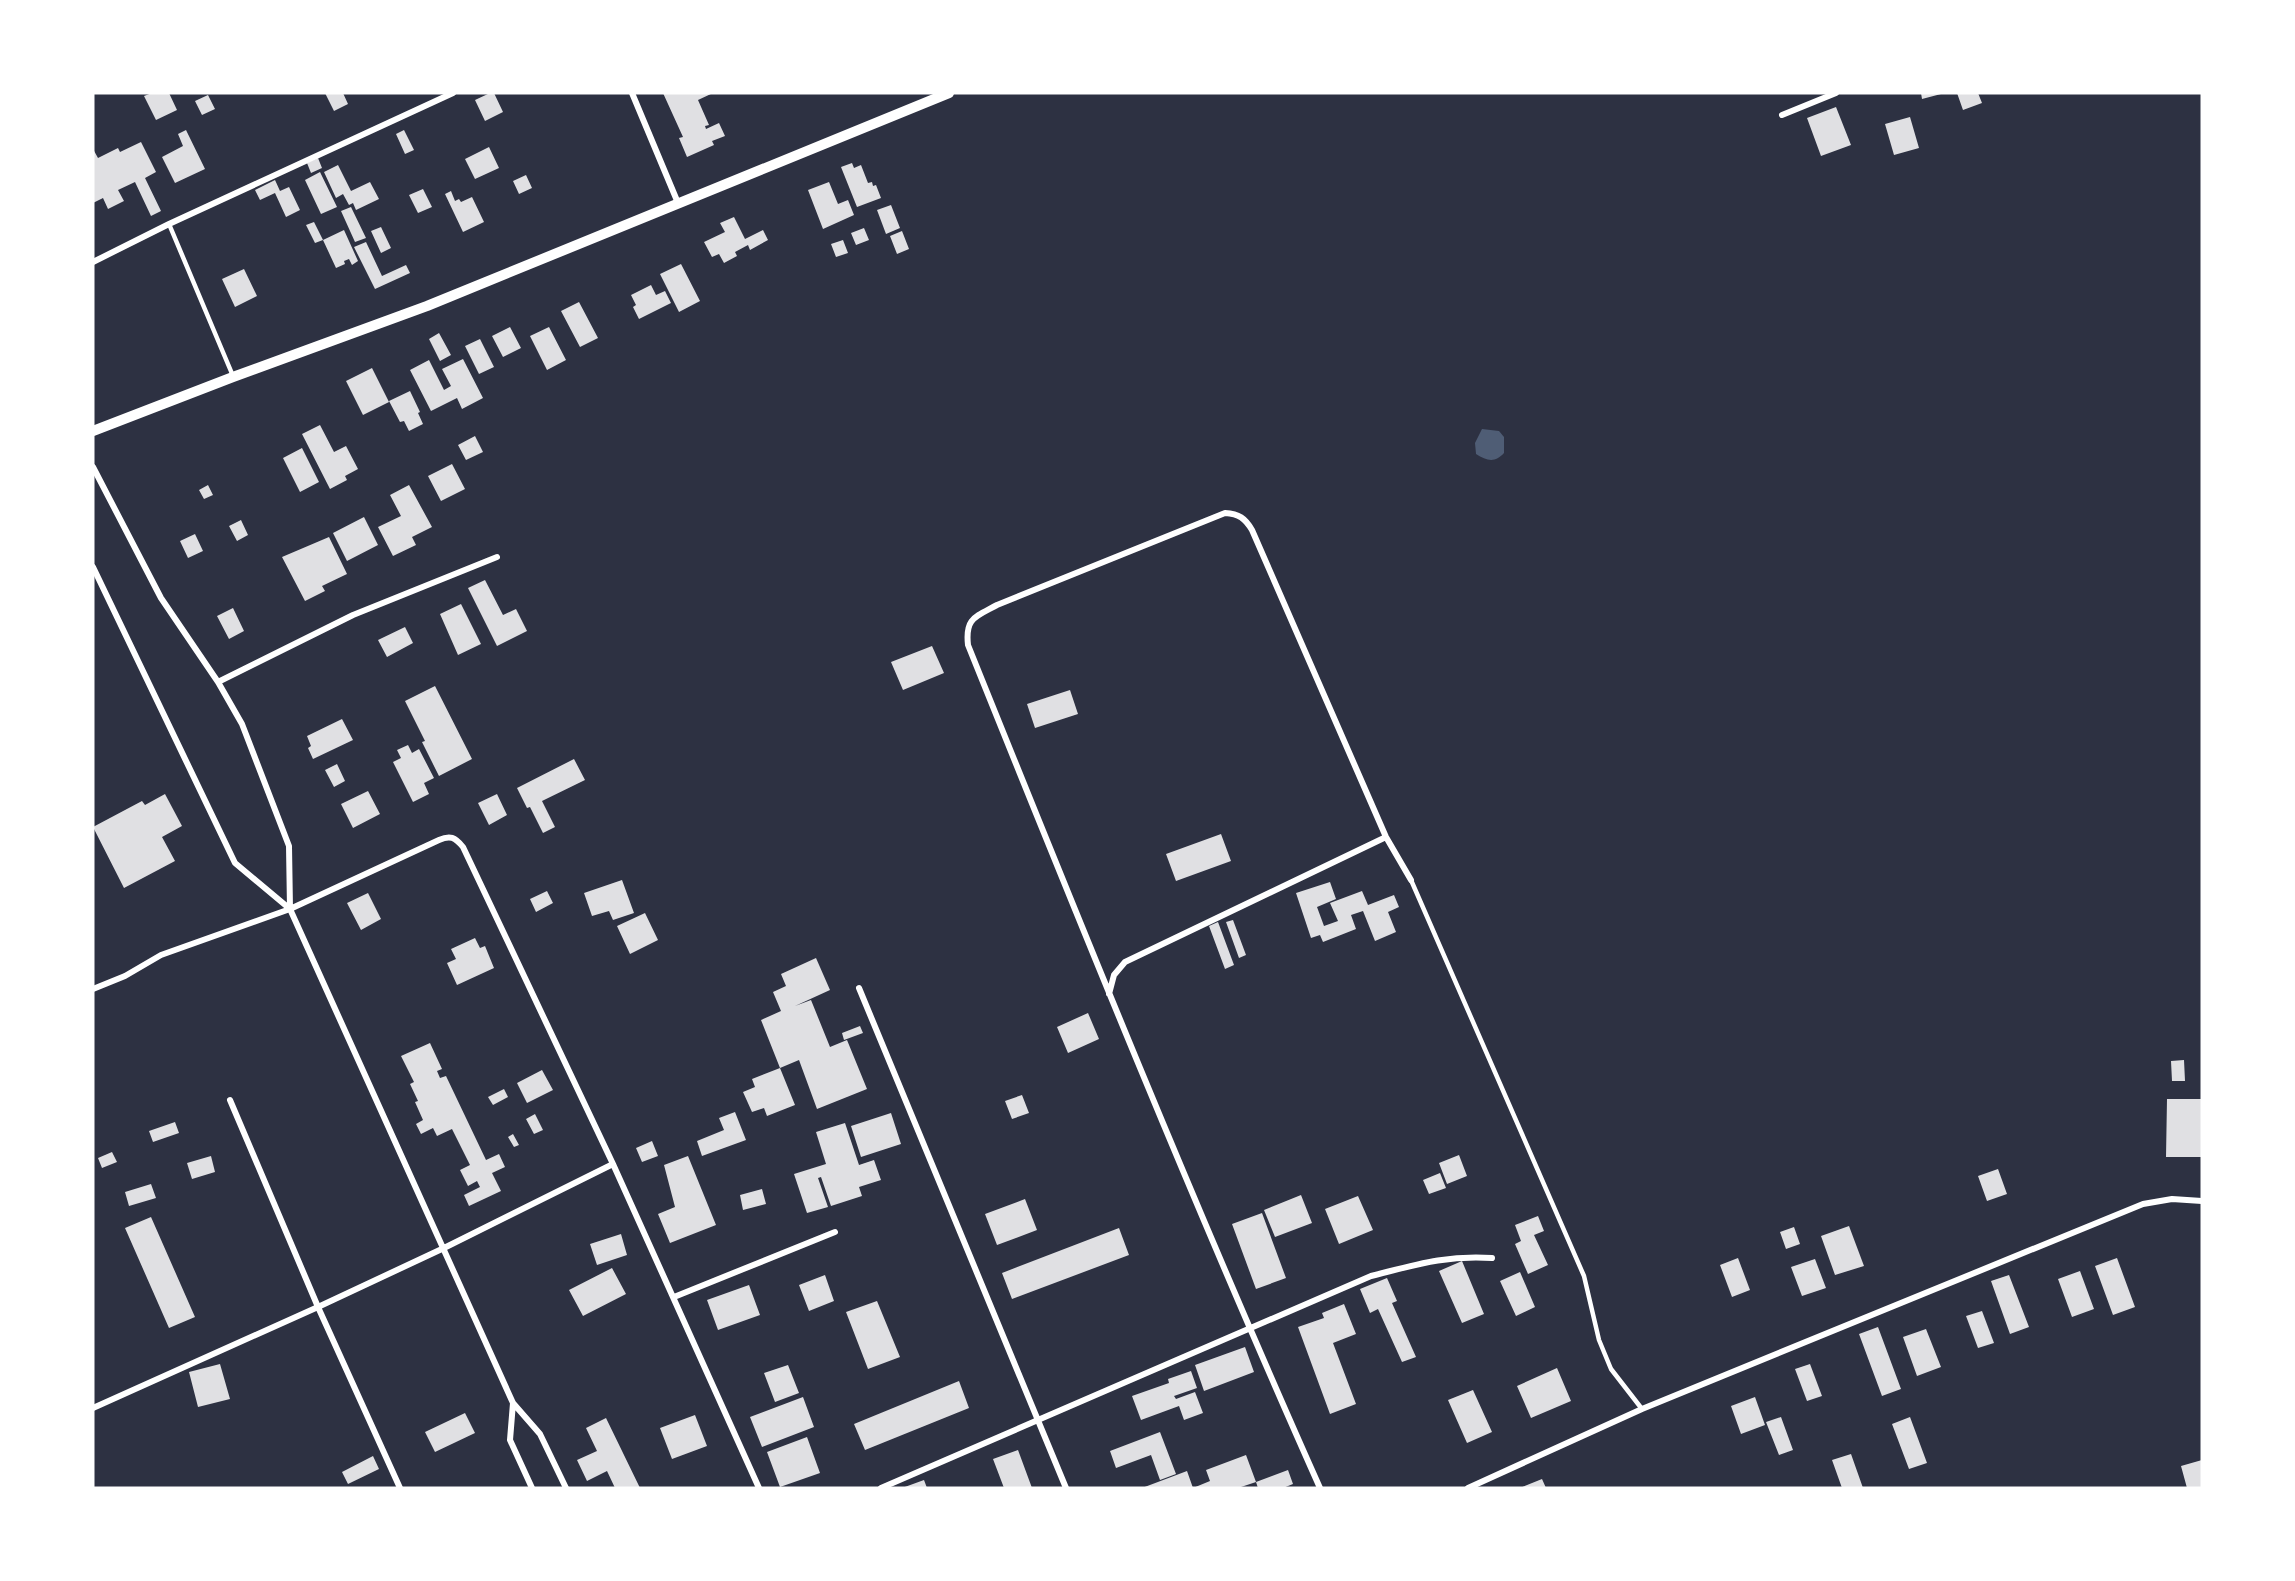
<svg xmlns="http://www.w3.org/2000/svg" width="2295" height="1581" viewBox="0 0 2295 1581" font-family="Literata,serif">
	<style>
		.water { fill: #4f5d75 }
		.building { fill: #e0e0e3 }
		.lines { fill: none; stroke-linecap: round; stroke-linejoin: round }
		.service { stroke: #fff; stroke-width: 4.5 }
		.minor { stroke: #fff; stroke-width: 6 }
		.tertiary { stroke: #fff; stroke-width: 10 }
	</style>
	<rect width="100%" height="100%" fill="#2d3142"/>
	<path class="water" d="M1482 429 1499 431 1504 437V453C1495 463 1487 461 1476 454L1475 443Z"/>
	<path class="building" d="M152 93H169L177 110 156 120 144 96Z
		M325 93H343L348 104 334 111Z
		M490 93H494L503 112 485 121 475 100Z
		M663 93H713L698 100 709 125 705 126 706 129 719 123 725 136 712 141 714 145 687 157 679 138 683 137Z
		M1921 93H1941V94L1922 99Z
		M1957 93H1978L1982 103 1963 110Z
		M208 95 215 109 202 115 195 101Z
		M1836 107 1851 145 1821 156 1807 118Z
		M1910 117 1919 148 1894 155 1885 124Z
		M186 130 205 169 175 183 162 157 183 146 178 134Z
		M404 130 414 150 405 154 396 134Z
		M141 142 156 172 145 178 161 211 151 216 135 182 118 190 124 201 108 209 103 198 93 203V149L98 158 118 148 120 152Z
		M489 147 499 168 475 179 465 159Z
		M318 158 322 168 311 173 307 163Z
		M852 163 854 168 861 165 868 183 872 182 873 186 876 185 881 198 857 207 841 167Z
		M338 165 351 191 370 182 379 199 356 210 353 203 349 205 343 194 336 198 324 172Z
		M320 172 337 207 321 214 305 180Z
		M526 175 532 188 519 194 513 181Z
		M275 180 280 191 289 187 300 210 286 217 275 193 260 200 255 190Z
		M829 182 838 204 848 200 854 215 823 229 808 190Z
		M423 189 432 207 418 213 409 195Z
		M451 191 455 201 459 199 461 202 472 197 484 222 463 232 445 194Z
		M891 205 900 228 886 234 877 210Z
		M351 207 366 238 355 242 341 211Z
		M734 217 745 239 763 230 768 240 750 250 748 245 735 252 737 256 724 263 719 254 712 257 704 242 725 232 720 223Z
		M314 222 323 240 315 243 306 225Z
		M381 227 391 248 381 253 371 231Z
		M864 228 869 240 856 245 851 233Z
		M344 230 358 261 352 265 349 259 344 261 345 264 336 268 323 240Z
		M902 231 909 249 897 254 890 236Z
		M843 240 848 253 836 257 831 244Z
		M366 242 382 276 406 265 410 273 375 289 354 247Z
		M681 264 700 301 679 312 660 274Z
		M244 269 257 296 235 307 222 279Z
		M651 285 656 295 665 291 671 303 639 319 633 307 636 305 631 295Z
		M579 302 598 338 580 347 561 311Z
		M510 327 521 348 503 357 492 336Z
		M549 327 566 360 547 370 530 336Z
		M439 333 451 355 440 361 429 339Z
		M480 339 494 367 479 374 465 346Z
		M463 359 483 398 462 409 457 398 431 411 410 370 429 360 444 390 451 386 442 369Z
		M372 368 389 402 363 415 346 381Z
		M410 391 420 412 418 413 423 424 409 431 404 421 400 422 389 401Z
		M320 425 334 452 346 446 358 469 345 476 347 480 330 489 302 434Z
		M475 436 483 452 466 460 458 445Z
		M302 448 319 482 300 492 283 458Z
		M452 464 465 489 441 501 428 476Z
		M208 485 213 495 204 499 199 490Z
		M409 485 432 527 412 537 416 545 393 556 378 527 401 516 390 495Z
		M364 517 378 545 347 561 333 533Z
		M241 520 248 535 237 541 229 526Z
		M195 534 203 551 188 558 180 541Z
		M329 537 347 574 322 586 325 591 305 601 282 557Z
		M485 580 503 615 516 609 527 631 497 646 468 588Z
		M461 604 481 644 458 655 440 614Z
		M233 608 244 631 229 639 217 616Z
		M405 627 413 643 387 657 378 640Z
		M932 646 944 673 903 690 891 662Z
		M435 686 472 759 439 776 422 742 425 741 405 701Z
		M1070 690 1078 714 1035 728 1027 704Z
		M342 719 353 740 313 759 308 748 311 746 307 736Z
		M408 745 412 753 419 749 434 778 424 783 429 794 413 802 393 762 401 758 397 750Z
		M574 759 585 780 542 801 555 827 543 833 530 807 527 808 517 788Z
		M337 764 345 781 334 787 325 770Z
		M368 791 380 814 353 828 341 804Z
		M165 794 182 826 162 837 175 861 124 888 93 827 142 801 145 805Z
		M497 794 507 815 489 825 478 803Z
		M1221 834 1231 861 1176 881 1166 854Z
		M622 880 634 913 613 920 609 911 592 916 584 893Z
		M1330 882 1336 899 1317 907 1324 926 1338 921 1330 903 1362 891 1368 905 1394 895 1399 907 1388 912 1396 932 1375 941 1363 911 1351 915 1356 929 1323 942 1320 935 1311 938 1296 893Z
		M547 891 553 903 536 912 530 899Z
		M368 893 381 919 361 930 347 903Z
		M645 913 658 940 630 954 617 926Z
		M1233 920 1246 955 1239 958 1226 922Z
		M1218 922 1234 965 1225 969 1209 926Z
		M475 938 480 948 485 946 494 968 457 985 447 963 456 959 451 949Z
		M816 958 830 990 795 1006 811 1000 830 1047 847 1040 867 1089 817 1109 799 1060 780 1068 761 1020 781 1011 773 992 786 986 781 974Z
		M1088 1013 1099 1039 1068 1053 1057 1027Z
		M860 1026 863 1033 844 1040 842 1033Z
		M430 1043 442 1069 437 1071 440 1078 446 1076 486 1160 499 1154 505 1167 492 1173 501 1191 469 1206 464 1195 480 1187 477 1181 468 1186 460 1170 470 1165 452 1129 437 1136 433 1128 421 1134 416 1124 423 1120 415 1102 418 1101 410 1084 414 1082 401 1056Z
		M2184 1060 2185 1081H2172L2171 1061Z
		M780 1068 795 1105 767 1116 764 1108 752 1112 743 1092 755 1087 752 1079Z
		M542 1070 553 1090 527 1103 517 1083Z
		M504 1089 508 1097 493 1105 488 1097Z
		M1022 1095 1029 1113 1012 1119 1005 1101Z
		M2167 1099H2202V1157H2166Z
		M735 1112 746 1140 702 1156 697 1141 724 1130 719 1118Z
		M891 1113 901 1144 861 1157 851 1126Z
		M535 1114 543 1130 534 1134 526 1119Z
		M175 1122 179 1133 153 1142 149 1131Z
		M845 1123 859 1165 874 1160 881 1180 859 1187 862 1196 831 1206 821 1177 818 1178 828 1207 807 1213 794 1174 826 1164 816 1132Z
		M513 1134 519 1145 514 1147 508 1137Z
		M652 1141 658 1156 642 1162 636 1148Z
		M112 1152 117 1162 102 1168 98 1158Z
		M1459 1155 1467 1176 1447 1184 1439 1163Z
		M211 1156 215 1172 192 1179 187 1163Z
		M688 1156 716 1225 670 1243 658 1214 675 1207 664 1165Z
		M1998 1169 2007 1194 1987 1201 1978 1176Z
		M1440 1173 1446 1188 1429 1194 1423 1180Z
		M151 1184 156 1198 129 1206 125 1192Z
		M762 1189 766 1204 743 1210 740 1195Z
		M1301 1195 1312 1223 1275 1237 1264 1210Z
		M1358 1196 1373 1230 1339 1244 1325 1209Z
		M1025 1199 1037 1230 997 1245 985 1214Z
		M1262 1213 1286 1278 1256 1289 1232 1224Z
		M1538 1216 1544 1231 1534 1235 1548 1265 1528 1274 1515 1244 1521 1241 1515 1225Z
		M151 1217 195 1317 169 1328 125 1228Z
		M1849 1226 1864 1266 1835 1275 1821 1236Z
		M1794 1227 1800 1244 1786 1249 1780 1232Z
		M1119 1228 1129 1255 1012 1299 1002 1273Z
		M621 1234 627 1255 597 1265 590 1244Z
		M1738 1258 1750 1290 1732 1297 1720 1265Z
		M2117 1258 2135 1307 2113 1315 2095 1266Z
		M1815 1259 1826 1288 1802 1296 1791 1267Z
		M1462 1261 1484 1314 1462 1323 1439 1271Z
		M612 1268 626 1294 583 1316 569 1290Z
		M2080 1271 2094 1309 2072 1317 2058 1279Z
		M1520 1272 1535 1307 1516 1316 1500 1281Z
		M825 1275 834 1301 809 1311 799 1285Z
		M2009 1275 2029 1327 2010 1334 1991 1281Z
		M1387 1278 1397 1301 1392 1303 1416 1357 1402 1362 1378 1309 1370 1313 1360 1289Z
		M749 1285 760 1315 718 1330 707 1300Z
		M877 1301 900 1357 868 1369 846 1312Z
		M1344 1304 1356 1334 1333 1343 1356 1404 1330 1414 1298 1327 1324 1318 1322 1313Z
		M1982 1311 1994 1343 1978 1348 1966 1316Z
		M1878 1327 1901 1389 1882 1396 1859 1334Z
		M1926 1329 1941 1367 1917 1376 1903 1337Z
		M1245 1347 1254 1372 1204 1391 1195 1365Z
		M220 1364 230 1399 198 1407 189 1372Z
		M1810 1364 1822 1396 1807 1401 1795 1369Z
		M788 1365 799 1393 775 1402 764 1373Z
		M1557 1368 1571 1401 1531 1418 1517 1386Z
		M1191 1371 1197 1388 1174 1396 1176 1399 1195 1392 1203 1413 1184 1420 1179 1406 1141 1420 1132 1396 1169 1383 1168 1379Z
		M959 1381 969 1408 865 1450 854 1424Z
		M1473 1390 1492 1432 1467 1443 1448 1400Z
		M803 1397 814 1427 762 1447 750 1417Z
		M1755 1397 1765 1425 1741 1434 1731 1406Z
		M465 1413 475 1433 435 1452 425 1432Z
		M695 1415 707 1446 672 1459 660 1428Z
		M1781 1417 1793 1450 1779 1455 1766 1422Z
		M1910 1417 1927 1463 1909 1469 1892 1424Z
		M606 1418 640 1488H615L607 1471 587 1481 577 1460 597 1451 586 1428Z
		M1160 1432 1176 1474 1160 1480 1151 1455 1116 1468 1110 1451Z
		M807 1437 820 1473 780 1487 767 1452Z
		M1018 1450 1032 1488H1004L993 1459Z
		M1851 1454 1863 1488H1842L1832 1460Z
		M1246 1455 1256 1482 1238 1488H1142L1187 1471 1193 1488 1210 1481 1206 1470Z
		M373 1456 379 1469 348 1484 342 1472Z
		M2202 1460V1488H2187L2181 1466Z
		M1288 1470 1293 1484 1283 1488H1258L1256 1482Z
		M1542 1479 1546 1488H1520Z
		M924 1480 927 1488H902Z"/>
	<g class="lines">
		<path class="service" d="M169 224 233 376
			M1411 880 1584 1276 1599 1340 1611 1369 1642 1409"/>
		<path class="minor" d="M632 93 678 203
			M1782 115 1836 93
			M93 262 169 224 453 93
			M93 467 161 598 218 682 242 724 289 846 290 909 513 1403 540 1434 566 1488
			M93 567 235 863 290 909
			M218 682 353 615 497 557
			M859 988 1066 1488
			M93 989 125 976 161 955 290 909 439 840C450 835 455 837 463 847L613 1164 759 1488
			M1109 994 1114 975 1125 962 1386 837
			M230 1100 318 1307 400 1488
			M674 1297 835 1232
			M513 1403 510 1440 532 1488
			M93 1408 318 1307 444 1248 613 1164
			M881 1488 1371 1276C1415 1265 1445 1255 1492 1258
			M1320 1488C1196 1210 1082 928 968 645 965 618 975 617 997 605L1225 513C1239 514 1245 518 1252 530L1386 837 1411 880
			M1468 1488 1642 1409 2143 1204 2172 1199 2202 1201"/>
		<path class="tertiary" d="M93 431 233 377 427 306 949 93"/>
	</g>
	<rect width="2295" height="1581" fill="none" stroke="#ffffff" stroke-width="189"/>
</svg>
